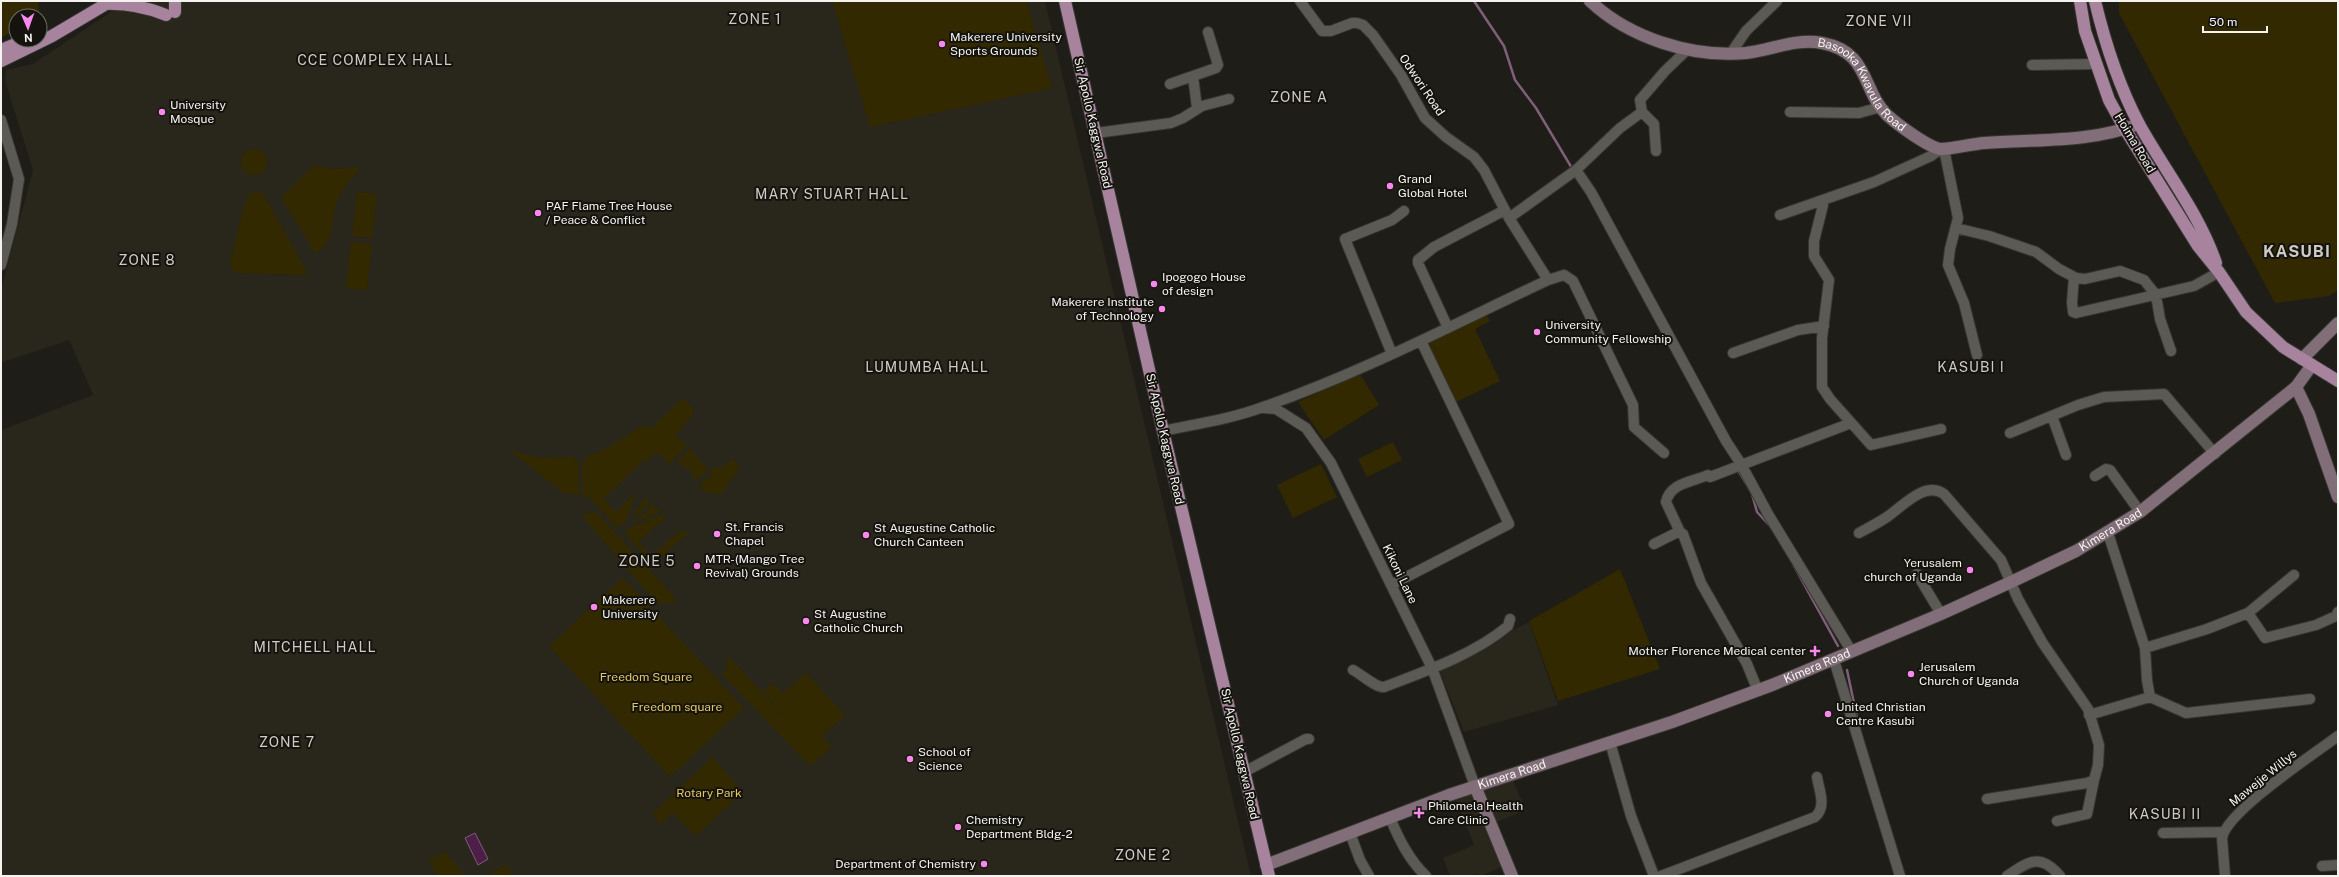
<svg xmlns="http://www.w3.org/2000/svg" width="2339" height="877" viewBox="0 0 2339 877" font-family="'Public Sans',sans-serif">
	<style>
		.built { fill: #29261b }
		.green { fill: #332900 }
		.water { fill: #4d1e48; stroke: #7f5e7a }
		.lines { fill: none; stroke-linecap: round; stroke-linejoin: round }
		.stream { stroke: #7f5e7a; stroke-width: 2.5 }
		.street-casing { stroke: #373633; stroke-width: 12 }
		.secondary-casing { stroke: #373633; stroke-width: 14 }
		.primary-casing { stroke: #373633; stroke-width: 14 }
		.street { stroke: #5c5a54; stroke-width: 10 }
		.secondary { stroke: #826e79; stroke-width: 12 }
		.primary { stroke: #a7839e; stroke-width: 12 }
		.poi-dot { fill: #f888eb; stroke: #15130e; stroke-width: 1.5 }
		.labels { text-anchor: middle; stroke-width: 4; stroke-linejoin: round; paint-order: stroke }
		.poi-label { font-size: 12px; fill: #f4f3f0; stroke: #15130e; text-anchor: start }
		.street-label { font-size: 12px; fill: #f4f3f0; stroke: #15130e }
		.park-label { font-size: 12px; fill: #e2c664; stroke: #15130e }
		.quarter-label { font-size: 14px; letter-spacing: 1px; fill: #cecbc4; stroke: #15130e }
		.district-label { font-size: 16px; font-weight: bold; letter-spacing: 1px; fill: #cecbc4; stroke: #15130e }
	</style>
	<rect width="100%" height="100%" fill="#1e1d17"/>
	<path class="built" d="M127 1H1045L1251 876H1V430L93 395 69 340 1 363V290L33 170 5 81 6 70 33 64Z
		M1529 622 1558 705 1464 732 1439 669Z
		M1511 776 1526 810 1494 823 1478 787Z
		M1470 789 1504 866 1481 876 1477 874 1471 876H1450L1443 858 1474 845 1454 796Z"/>
	<path class="green" d="M1 1H38L40 15 16 16V29L1 38Z
		M832 1H1026L1052 88 870 127Z
		M2119 1H2338V290L2329 296 2275 303 2119 13Z
		M241 162a13 13 0 1 1 26 0a13 13 0 1 1-26 0Z
		M313 166 336 169 360 167C353 177 345 186 340 195 329 213 337 244 315 253L281 197Z
		M258 191 263 193 306 270V275L237 273 233 271 230 264 242 212 249 194Z
		M357 192 377 194 372 238 352 236Z
		M351 242 372 244 367 290 346 288Z
		M1487 315 1490 321 1475 329 1500 381 1456 402 1428 342Z
		M1360 374 1379 405 1324 440 1298 402Z
		M682 398 694 409 692 416 675 435 687 446 669 464 657 452 646 462 644 460 604 499 616 512 638 491 625 522 617 528 590 498 583 496 582 465 586 457 605 449 640 427H653Z
		M1393 442 1402 460 1367 477 1358 459Z
		M690 448 709 471 695 480 690 470 677 463Z
		M509 450 541 458 573 457 579 463V495L564 493Z
		M732 459 740 467 721 495 704 491 699 485 710 476 713 468 723 467Z
		M1321 464 1337 497 1293 518 1277 485Z
		M645 497 651 503 631 520Z
		M653 505 661 512 634 522Z
		M596 512 677 600 671 603H657L581 515Z
		M664 514 666 517 639 542 651 556 680 531 689 532 653 565 625 534 629 528Z
		M1620 569 1660 669 1558 701 1529 621Z
		M623 578 744 708 670 777 549 646Z
		M728 656 789 721 763 691 773 683 783 693 806 673 845 715 822 736 832 747 810 766 721 673 726 671Z
		M713 757 743 792 696 836 673 813 660 824 652 814Z
		M445 852 464 874 469 876H437L428 860Z
		M507 865 513 876H486Z"/>
	<path class="water" d="M475 833 488 859 478 865 465 838Z"/>
	<g class="lines">
		<path class="stream" d="M1474 1 1504 46 1515 80 1536 108 1573 170
			M1738 470 1750 490
			M1752 494 1757 512 1771 527
			M1794 566 1838 646
			M1847 670 1859 727"/>
		<g class="street-casing">
			<path id="street" d="M1300 1 1322 31H1331L1352 23H1357L1363 25 1373 35 1401 75 1425 118 1446 137 1474 157 1484 170 1509 218 1548 280
				M1731 53 1746 31 1777 1
				M2032 65 2095 64
				M1193 76 1197 108
				M1170 84 1216 68 1218 65 1208 32
				M1790 112 1859 113 1881 107
				M1 120 19 179 12 224 1 265
				M1096 133 1171 123 1183 118 1202 106 1229 99
				M1944 149 1958 218 1950 249 1948 265 1964 303 1977 355
				M1656 151 1654 124 1642 112 1640 100 1665 71 1688 49
				M1576 170 1591 192 1726 441 1741 464 1768 514 1852 652
				M1824 201 1814 241V256L1829 280 1822 338V387L1830 399 1871 445 1941 429
				M1780 215 1874 182 1931 156 1940 149
				M1509 218 1576 170 1620 128 1642 112
				M1956 228 1989 236 2036 252 2059 269 2076 278 2085 279 2120 271 2144 280 2156 295 2160 319 2171 351
				M2074 277 2072 302 2073 312 2076 313 2194 286 2219 272
				M1448 328 1418 263V260L1434 247 1505 210
				M1733 353 1798 330 1824 326
				M1392 354 1345 239 1392 220 1404 211
				M1264 408 1276 409 1306 428 1331 463 1432 668 1475 786
				M2052 416 2066 455
				M1163 431C1196 424 1231 419 1263 407 1361 373 1454 324 1548 280L1564 275 1573 281 1633 405 1634 427 1664 453
				M2010 433 2078 405 2104 397 2164 394 2215 454
				M2095 476 2106 469 2110 470 2140 512
				M1680 532 1666 502C1670 483 1692 482 1708 475L1710 477 1851 423
				M1859 533C1868 528 1878 523 1887 517 1902 507 1925 480 1944 494L2001 560 2018 599 2042 642 2088 709 2099 745 2098 765 2094 780 2087 783 1987 799
				M2108 533 2145 648 2147 680 2150 697
				M1654 544 1678 532 1683 534 1701 583 1747 664 1758 691
				M1917 574 1941 614
				M1391 585 1509 524 1421 341
				M2248 613 2265 638 2316 625 2336 616 2338 612
				M2145 648 2207 629 2248 613 2294 575
				M1834 660 1900 876
				M1353 670C1361 674 1376 688 1384 687 1426 671 1473 655 1508 626L1510 619
				M2089 715 2150 697 2186 713 2310 699
				M1610 742 1631 816 1654 876
				M1244 772 1306 739H1309
				M1390 818C1399 839 1409 860 1426 876
				M2057 821 2087 814 2094 780
				M1350 833 1360 860 1369 876
				M2163 833 2223 832
				M2322 866 2338 865
				M1661 876 1815 817C1827 807 1819 790 1817 777
				M2007 876C2029 861 2040 853 2060 876
				M2225 876 2222 838C2227 811 2314 754 2338 736"/>
		</g>
		<g class="secondary-casing">
			<g id="secondary">
				<path id="s1" d="M1590 1C1629 38 1692 58 1746 53 1772 50 1795 38 1822 43 1870 52 1861 89 1887 115 1897 124 1929 148 1941 149 1951 149 1972 144 1984 143 2036 139 2090 143 2139 124"/>
				<path d="M2302 359 2338 323"/>
				<path d="M2296 387 2309 414 2338 497"/>
				<path d="M1475 786 1512 876"/>
				<path id="s2" d="M1266 865 1449 795 1672 722 1772 685 1941 614 2011 582 2076 551 2140 512 2296 387 2312 365"/>
			</g>
		</g>
		<g class="primary-casing">
			<path id="primary" d="M1065 1 1163 431 1269 876
				M2080 1 2085 31 2109 100 2125 129 2198 246 2219 272 2246 312 2283 347 2338 381
				M2095 1C2105 43 2119 86 2139 124 2165 171 2199 213 2216 263
				M105 4C128 3 146 7 166 15
				M175 12V1
				M1 50 25 40
				M1 61 52 36 111 1"/>
		</g>
		<use href="#street" class="street"/>
		<use href="#secondary" class="secondary"/>
		<use href="#primary" class="primary"/>
	</g>
	<g class="poi-dot">
		<circle cx="942" cy="44" r="4"/>
		<circle cx="162" cy="112" r="4"/>
		<circle cx="1390" cy="186" r="4"/>
		<circle cx="538" cy="213" r="4"/>
		<circle cx="1154" cy="284" r="4"/>
		<circle cx="1162" cy="309" r="4"/>
		<circle cx="1537" cy="332" r="4"/>
		<circle cx="717" cy="534" r="4"/>
		<circle cx="866" cy="535" r="4"/>
		<circle cx="697" cy="566" r="4"/>
		<circle cx="1970" cy="570" r="4"/>
		<circle cx="594" cy="607" r="4"/>
		<circle cx="806" cy="621" r="4"/>
		<path d="M1813 645h4v4h4v4h-4v4h-4v-4h-4v-4h4z"/>
		<circle cx="1911" cy="674" r="4"/>
		<circle cx="1828" cy="714" r="4"/>
		<circle cx="910" cy="759" r="4"/>
		<path d="M1417 807h4v4h4v4h-4v4h-4v-4h-4v-4h4z"/>
		<circle cx="958" cy="827" r="4"/>
		<circle cx="984" cy="864" r="4"/>
	</g>
	<g class="labels">
		<g class="poi-label">
			<text x="950" y="41">Makerere University<tspan x="950" dy="14">Sports Grounds</tspan></text>
			<text x="170" y="109">University<tspan x="170" dy="14">Mosque</tspan></text>
			<text x="1398" y="183">Grand<tspan x="1398" dy="14">Global Hotel</tspan></text>
			<text x="546" y="210">PAF Flame Tree House<tspan x="546" dy="14">/ Peace &amp; Conflict</tspan></text>
			<text x="1162" y="281">Ipogogo House<tspan x="1162" dy="14">of design</tspan></text>
			<text x="1154" y="306" text-anchor="end">Makerere Institute<tspan x="1154" dy="14">of Technology</tspan></text>
			<text x="1545" y="329">University<tspan x="1545" dy="14">Community Fellowship</tspan></text>
			<text x="725" y="531">St. Francis<tspan x="725" dy="14">Chapel</tspan></text>
			<text x="874" y="532">St Augustine Catholic<tspan x="874" dy="14">Church Canteen</tspan></text>
			<text x="705" y="563">MTR-(Mango Tree<tspan x="705" dy="14">Revival) Grounds</tspan></text>
			<text x="1962" y="567" text-anchor="end">Yerusalem<tspan x="1962" dy="14">church of Uganda</tspan></text>
			<text x="602" y="604">Makerere<tspan x="602" dy="14">University</tspan></text>
			<text x="814" y="618">St Augustine<tspan x="814" dy="14">Catholic Church</tspan></text>
			<text x="1806" y="655" text-anchor="end">Mother Florence Medical center</text>
			<text x="1919" y="671">Jerusalem<tspan x="1919" dy="14">Church of Uganda</tspan></text>
			<text x="1836" y="711">United Christian<tspan x="1836" dy="14">Centre Kasubi</tspan></text>
			<text x="918" y="756">School of<tspan x="918" dy="14">Science</tspan></text>
			<text x="1428" y="810">Philomela Health<tspan x="1428" dy="14">Care Clinic</tspan></text>
			<text x="966" y="824">Chemistry<tspan x="966" dy="14">Department Bldg-2</tspan></text>
			<text x="976" y="868" text-anchor="end">Department of Chemistry</text>
		</g>
		<g class="street-label">
			<text transform="translate(1422 85) rotate(56)" y="4">Odwori Road</text>
			<text dy="4" stroke="none"><textPath href="#s1" startOffset="306">Basooka Kwavula Road</textPath></text>
			<text transform="translate(1093 123) rotate(77)" y="4">Sir Apollo Kaggwa Road</text>
			<text transform="translate(2135 143) rotate(59)" y="4">Hoima Road</text>
			<text transform="translate(1165 439) rotate(77)" y="4">Sir Apollo Kaggwa Road</text>
			<text dy="4" stroke="none"><textPath href="#s2" startOffset="910">Kimera Road</textPath></text>
			<text transform="translate(1400 574) rotate(64)" y="4">Kikoni Lane</text>
			<text dy="4" stroke="none"><textPath href="#s2" startOffset="586">Kimera Road</textPath></text>
			<text transform="translate(1240 754) rotate(77)" y="4">Sir Apollo Kaggwa Road</text>
			<text dy="4" stroke="none"><textPath href="#s2" startOffset="262">Kimera Road</textPath></text>
			<text transform="translate(2263 778) rotate(-39)" y="4">Mawejje Willys</text>
		</g>
		<g class="park-label">
			<text x="646" y="681">Freedom Square</text>
			<text x="677" y="711">Freedom square</text>
			<text x="709" y="797">Rotary Park</text>
		</g>
		<g class="quarter-label">
			<text x="755" y="24">ZONE 1</text>
			<text x="1879" y="26">ZONE VII</text>
			<text x="375" y="65">CCE COMPLEX HALL</text>
			<text x="1299" y="102">ZONE A</text>
			<text x="832" y="199">MARY STUART HALL</text>
			<text x="147" y="265">ZONE 8</text>
			<text x="927" y="372">LUMUMBA HALL</text>
			<text x="1971" y="372">KASUBI I</text>
			<text x="647" y="566">ZONE 5</text>
			<text x="315" y="652">MITCHELL HALL</text>
			<text x="287" y="747">ZONE 7</text>
			<text x="2165" y="819">KASUBI II</text>
			<text x="1143" y="860">ZONE 2</text>
		</g>
		<g class="district-label">
			<text x="2297" y="257">KASUBI</text>
		</g>
	</g>
	<rect width="2339" height="877" fill="none" stroke="#f4f3f0" stroke-width="4"/>
	<g transform="translate(28 28) rotate(178)"><circle r="19" fill="#15130e" stroke="#6e6d68"/>
	<path d="M0-3L7 15L0 10L-7 15Z" fill="#f888eb"/>
	<text y="-6" font-size="11" font-weight="bold" text-anchor="middle" fill="#f4f3f0">N</text>
	</g>
	<path d="M2203 26v6h64v-6" fill="none" stroke="#f4f3f0" stroke-width="2"/>
	<text x="2209" y="26" font-size="12" fill="#f4f3f0" stroke="#15130e" stroke-width="3" paint-order="stroke">50 m</text>
</svg>
